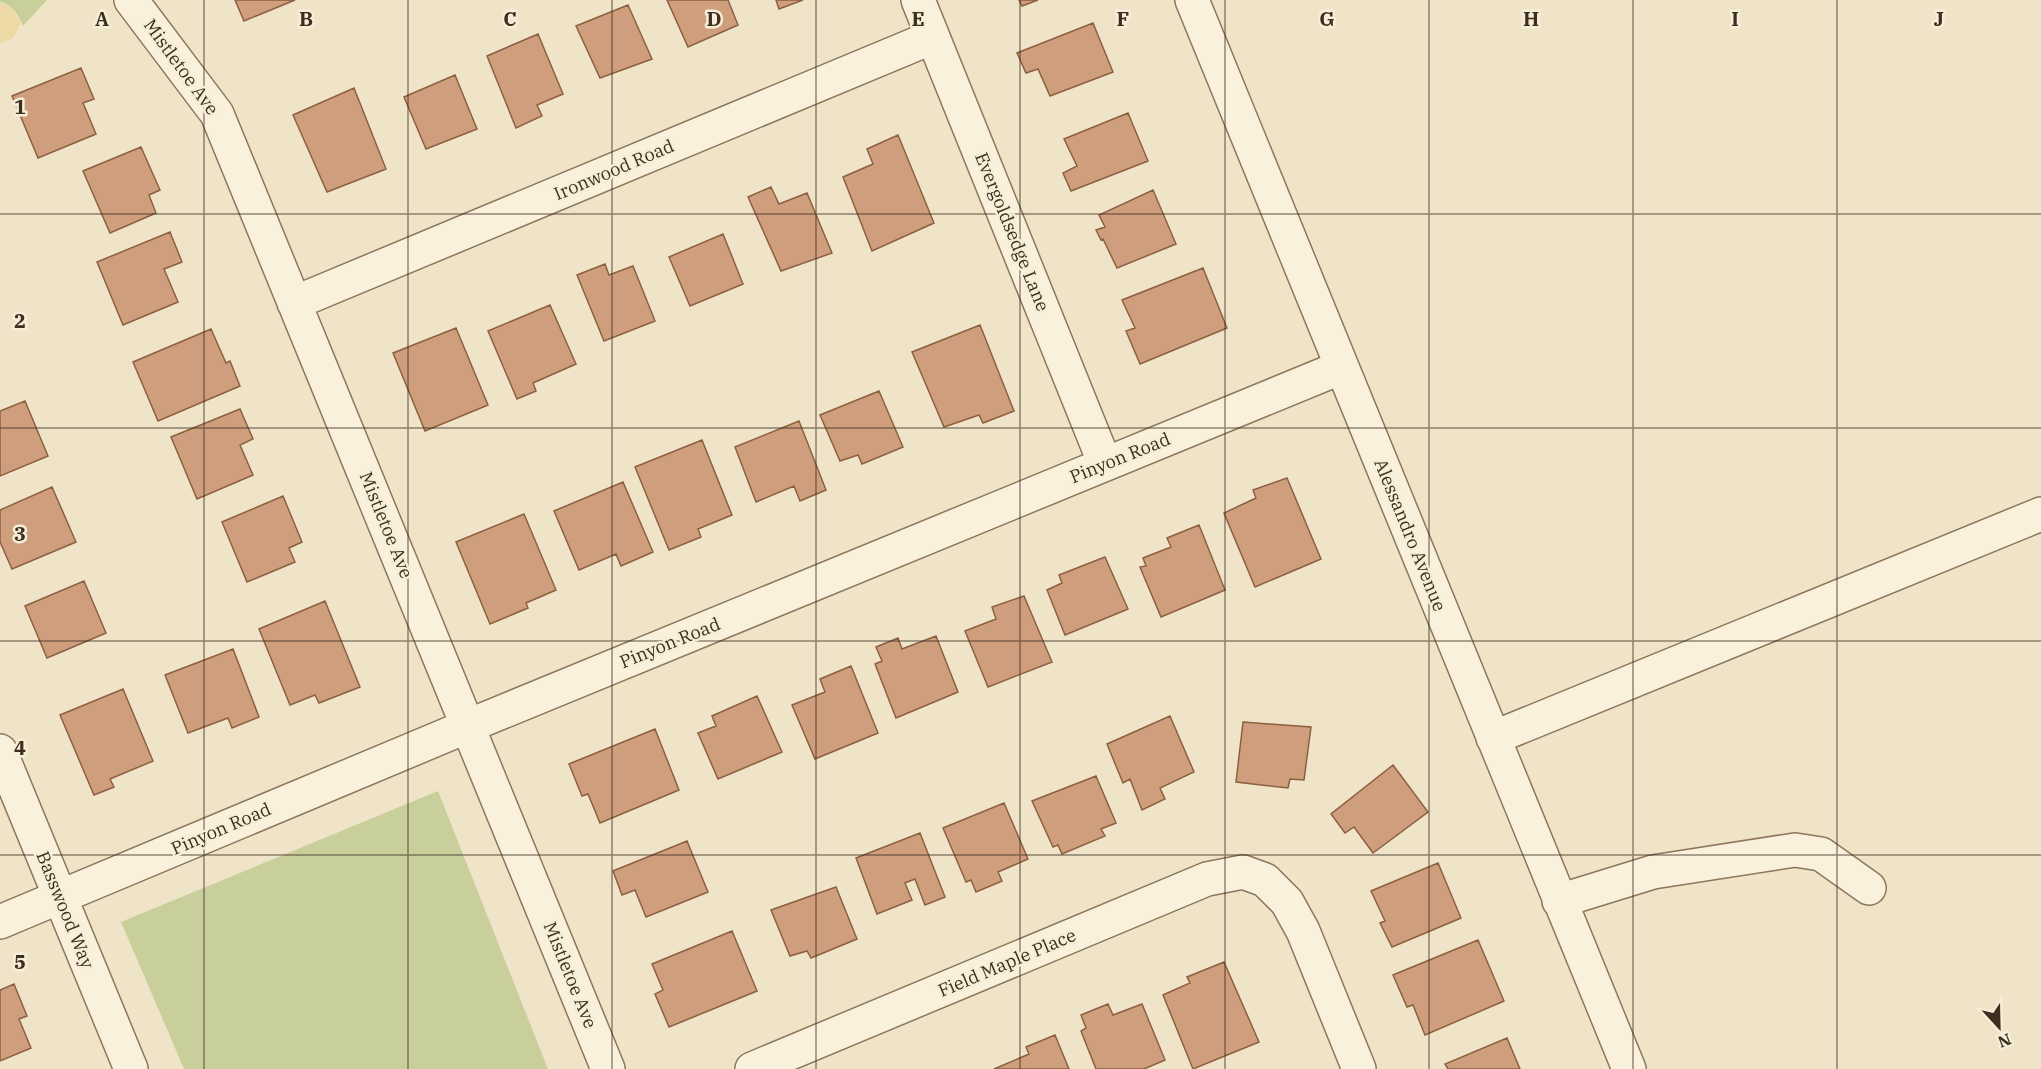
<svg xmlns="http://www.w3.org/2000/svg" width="2041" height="1069" viewBox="0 0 2041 1069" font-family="'IBM Plex Serif',serif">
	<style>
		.green { fill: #c9cf9b }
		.sand { fill: #ecd9a5 }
		.building { fill: #cf9f7d; stroke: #8d5f41; stroke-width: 1.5 }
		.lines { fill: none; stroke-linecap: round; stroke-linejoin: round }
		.minor-casing { stroke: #8d765c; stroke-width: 36 }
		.minor { stroke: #faf1dc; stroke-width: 33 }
		.grid { fill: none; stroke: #3d2e20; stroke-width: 1.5; stroke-opacity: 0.55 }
		.labels { text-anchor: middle; stroke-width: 5; stroke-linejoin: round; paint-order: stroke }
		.street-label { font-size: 18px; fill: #3d2e20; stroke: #f7eed8 }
		.grid-label { font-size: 20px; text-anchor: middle; font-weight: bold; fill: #3d2e20; stroke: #f7eed8; stroke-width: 5; stroke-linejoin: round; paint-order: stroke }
	</style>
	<rect width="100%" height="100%" fill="#f0e4c8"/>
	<path class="green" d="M0 0H47L23 26C18 15 13 5 0 2Z
		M438 791 548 1069H184L121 922Z"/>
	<path class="sand" d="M0 3 11 7 21 23 13 38 0 43Z"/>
	<path class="building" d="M235 0H295L244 21Z
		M667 0H728L738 25 688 47Z
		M776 0H803L779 9Z
		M1019 0H1038L1022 6Z
		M628 5 652 59 600 78 576 26Z
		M1093 23 1113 72 1050 96 1038 69 1026 73 1017 53Z
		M538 34 563 94 537 105 542 116 516 128 487 56Z
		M81 68 94 99 83 103 96 134 38 158 12 96Z
		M455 75 477 129 426 149 404 97Z
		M354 88 386 169 327 192 293 115Z
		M1128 113 1148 161 1071 191 1063 173 1077 166 1064 139Z
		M898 135 934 223 872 251 843 177 873 164 867 149Z
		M141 147 160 190 149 195 156 213 110 233 83 171Z
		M771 187 779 204 807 193 832 253 781 271 748 197Z
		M1153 190 1176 244 1117 268 1103 239 1101 240 1096 230 1105 227 1099 215Z
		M170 232 182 262 164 269 178 302 123 325 97 262Z
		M723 234 743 284 690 306 669 257Z
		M605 264 609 275 633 266 655 321 604 341 577 275Z
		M1203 268 1227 328 1140 364 1126 331 1135 328 1122 300Z
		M550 305 576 364 533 383 536 391 517 399 488 331Z
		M980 325 1014 411 983 423 979 415 944 427 912 352Z
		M456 328 488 405 425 431 393 353Z
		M211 329 226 363 230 361 240 386 158 421 133 362Z
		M879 391 903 447 862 464 858 455 840 461 820 415Z
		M25 401 48 456 0 476V411Z
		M240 409 253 439 240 445 253 475 197 499 171 437Z
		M799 421 826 490 800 501 794 486 756 502 735 447Z
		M702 440 732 515 698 529 701 537 669 550 635 467Z
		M1287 478 1321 559 1255 587 1224 513 1256 498 1253 490Z
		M623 482 653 552 621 566 616 554 579 570 554 511Z
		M52 487 76 542 12 569 0 542V510Z
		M283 496 302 542 289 548 295 562 247 582 222 522Z
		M524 514 556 590 526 603 528 608 490 624 456 542Z
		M1199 525 1225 590 1161 617 1140 567 1146 566 1143 558 1171 547 1167 538Z
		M1105 557 1128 609 1065 635 1047 590 1062 583 1059 575Z
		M84 581 106 633 47 658 25 606Z
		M1024 596 1052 662 988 687 965 631 996 619 992 607Z
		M325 601 360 687 319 703 315 695 290 705 259 629Z
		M936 636 958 692 896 718 875 664 882 661 876 647 898 638 902 649Z
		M233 649 259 717 232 728 228 718 188 733 165 675Z
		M851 666 878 733 815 759 792 705 825 692 820 679Z
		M123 689 153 761 110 779 114 787 94 795 60 715Z
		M757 696 782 752 718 779 698 733 716 726 712 716Z
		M1170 716 1194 772 1160 788 1165 799 1142 810 1130 779 1123 783 1107 744Z
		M1243 722 1311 727 1304 780 1290 779 1288 788 1236 782Z
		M655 729 679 790 600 823 588 794 582 796 569 764Z
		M1393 765 1428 812 1373 853 1354 827 1345 833 1331 814Z
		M1096 776 1116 823 1101 829 1105 836 1062 854 1058 845 1053 847 1032 801Z
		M1004 803 1028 859 998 872 1002 881 976 892 971 880 966 882 943 828Z
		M920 833 945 897 925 905 915 879 905 883 912 900 877 914 856 858Z
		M687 841 708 892 646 917 635 890 622 895 613 871Z
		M1438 863 1461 918 1392 947 1380 923 1385 921 1371 891Z
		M836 887 857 939 811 958 807 951 790 956 771 910Z
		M732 931 757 991 669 1027 655 994 663 990 652 964Z
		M1478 940 1504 1001 1425 1035 1413 1005 1407 1007 1393 975Z
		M1224 962 1259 1042 1193 1069 1163 995 1190 983 1187 977Z
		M14 984 27 1016 19 1019 31 1048 0 1061V990Z
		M1108 1004 1113 1015 1142 1004 1165 1060 1144 1069H1096L1081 1031 1086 1028 1081 1015Z
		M1055 1035 1069 1069H994L1029 1054 1026 1047Z
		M1507 1038 1520 1069H1448L1445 1064Z"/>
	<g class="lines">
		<g class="minor-casing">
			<path id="minor" d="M131 0 217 114 608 1069
				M918 0 1105 464
				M1192 0 1629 1069
				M294 303 933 37
				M1493 738 2041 514
				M0 751 131 1069
				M1559 901 1653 872 1795 850 1821 854 1869 888
				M0 922 468 726 1342 367
				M752 1069 1207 879 1243 872 1265 880 1287 902 1303 931 1359 1069"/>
		</g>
		<use href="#minor" class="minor"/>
	</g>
	<path class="grid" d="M204 0V1069M408 0V1069M612 0V1069M816 0V1069M1020 0V1069M1225 0V1069M1429 0V1069M1633 0V1069M1837 0V1069M0 214H2041M0 428H2041M0 641H2041M0 855H2041"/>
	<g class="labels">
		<g class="street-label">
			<text transform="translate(181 67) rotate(54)" y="6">Mistletoe Ave</text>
			<text transform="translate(614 170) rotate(-23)" y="6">Ironwood Road</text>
			<text transform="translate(1012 232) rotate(68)" y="6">Evergoldsedge Lane</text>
			<text transform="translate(1120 458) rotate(-22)" y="6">Pinyon Road</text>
			<text transform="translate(386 525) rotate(68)" y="6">Mistletoe Ave</text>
			<text transform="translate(1410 535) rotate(68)" y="6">Alessandro Avenue</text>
			<text transform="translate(670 643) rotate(-22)" y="6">Pinyon Road</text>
			<text transform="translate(221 829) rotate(-23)" y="6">Pinyon Road</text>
			<text transform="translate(65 910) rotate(68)" y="6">Basswood Way</text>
			<text transform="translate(1007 963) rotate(-23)" y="6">Field Maple Place</text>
			<text transform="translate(570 975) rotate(68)" y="6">Mistletoe Ave</text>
		</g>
	</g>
	<g class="grid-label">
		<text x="102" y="26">A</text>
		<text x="306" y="26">B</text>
		<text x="510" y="26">C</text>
		<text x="714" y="26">D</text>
		<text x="918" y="26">E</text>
		<text x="1123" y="26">F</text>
		<text x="1327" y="26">G</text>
		<text x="1531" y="26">H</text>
		<text x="1735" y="26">I</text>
		<text x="1939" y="26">J</text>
		<text x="20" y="114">1</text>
		<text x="20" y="328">2</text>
		<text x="20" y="541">3</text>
		<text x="20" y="755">4</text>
		<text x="20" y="969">5</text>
	</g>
	<g transform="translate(1999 1027) rotate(158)" stroke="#f7eed8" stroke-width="4.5" paint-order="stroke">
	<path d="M0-4.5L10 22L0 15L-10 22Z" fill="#3d2e20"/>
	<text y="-9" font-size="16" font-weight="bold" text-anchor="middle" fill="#3d2e20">N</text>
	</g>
</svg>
